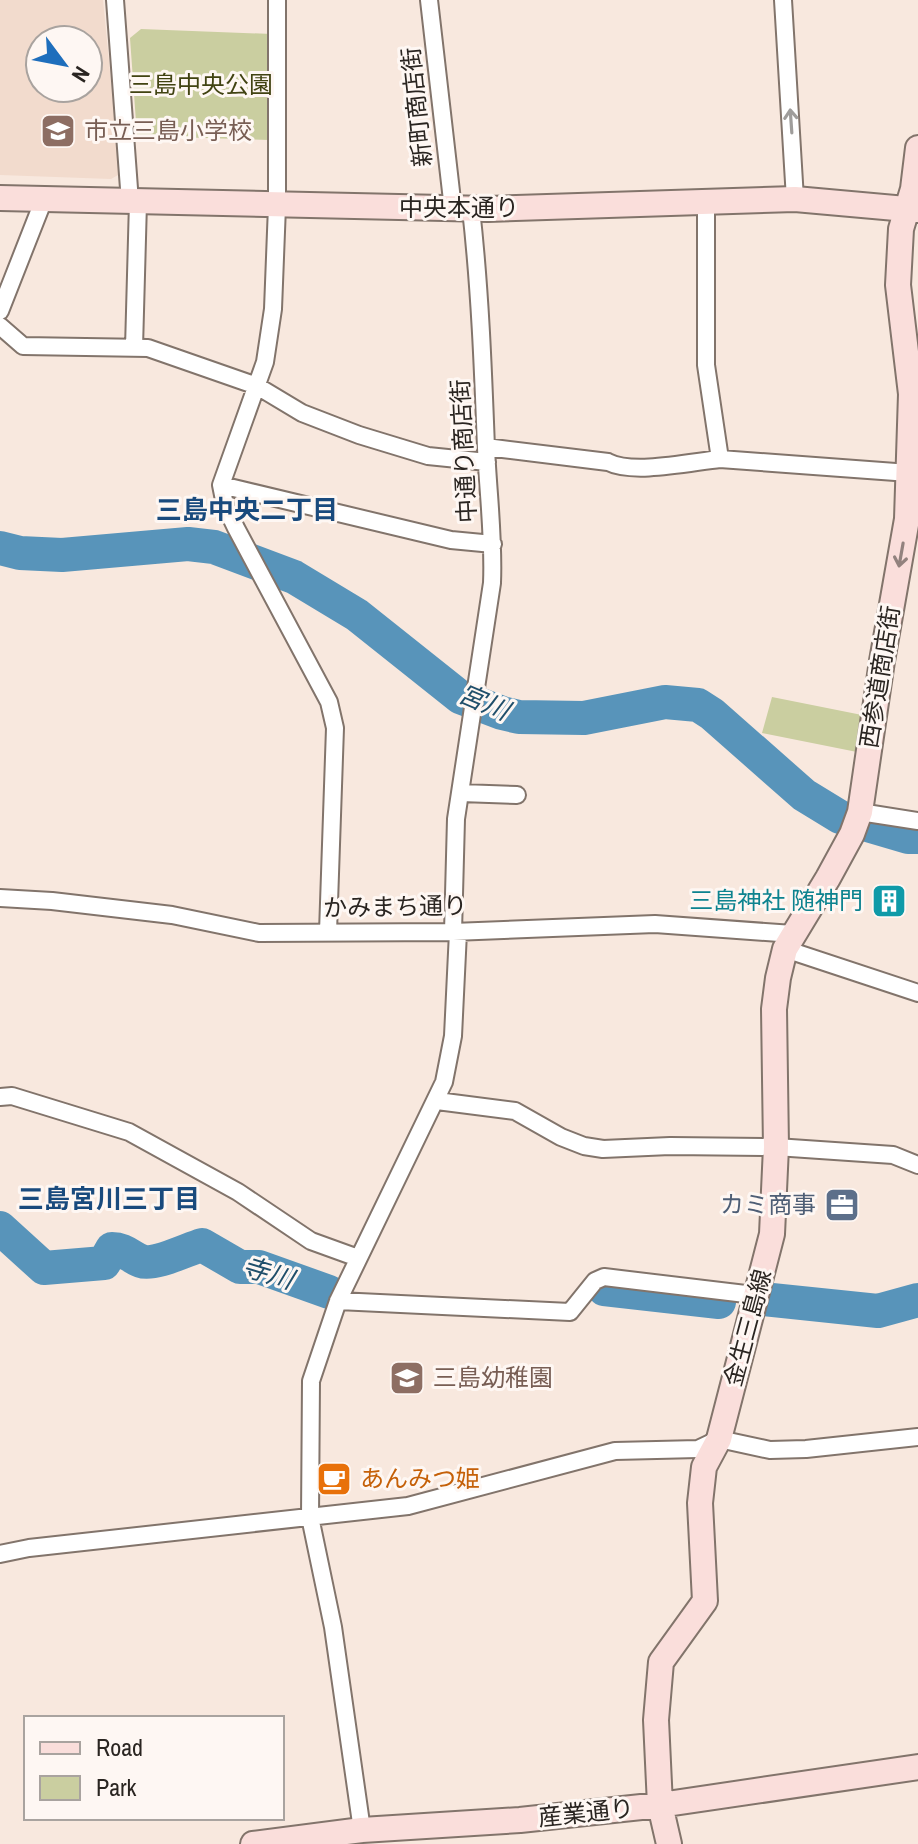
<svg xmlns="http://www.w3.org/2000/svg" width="918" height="1844" viewBox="0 0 918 1844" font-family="'Archivo Narrow','Noto Sans JP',sans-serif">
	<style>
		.built { fill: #f2dbcd; fill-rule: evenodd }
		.green { fill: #cacea0 }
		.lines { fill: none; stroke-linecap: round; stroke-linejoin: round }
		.river { stroke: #5894ba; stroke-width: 34 }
		.street-casing { stroke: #82746b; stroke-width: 20 }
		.secondary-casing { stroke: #82746b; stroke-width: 28 }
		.street { stroke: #fff; stroke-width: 16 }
		.secondary { stroke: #fadedb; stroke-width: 24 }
		.oneway { stroke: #9f9d9b }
		.oneway2 { stroke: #92827e }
		.labels { text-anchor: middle; stroke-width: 6; stroke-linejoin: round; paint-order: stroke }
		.park-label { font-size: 24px; fill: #414312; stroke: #fef7f3 }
		.street-label { font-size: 24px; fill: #2a2521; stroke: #fef7f3 }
		.education-label { font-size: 24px; fill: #785e54; stroke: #fef7f3; text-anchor: start }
		.culture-label { font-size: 24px; fill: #0d838f; stroke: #fef7f3; text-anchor: end }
		.service-label { font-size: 24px; fill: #4e5e75; stroke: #fef7f3; text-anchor: end }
		.food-label { font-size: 24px; fill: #c56008; stroke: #fef7f3; text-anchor: start }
		.neighbourhood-label { font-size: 26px; font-weight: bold; fill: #194a7d; stroke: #fef7f3 }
		.water-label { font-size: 26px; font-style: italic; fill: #204f6b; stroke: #fef7f3 }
	</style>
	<rect width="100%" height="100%" fill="#f8e8de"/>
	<path class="built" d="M0 0H103L120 174 111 179 0 175ZM40 40H88V88H40Z"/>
	<path class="green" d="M141 29 272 34 269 140 137 136 130 38Z
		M772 697 867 716 862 753 762 733Z"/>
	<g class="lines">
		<path class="river" d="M0 548 20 553 62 555 188 544 214 547 294 577 357 615 460 697 502 713 519 717 584 718 665 702 698 705 712 714 804 795 840 817 908 837H918
			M0 1228 44 1268 104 1263 112 1249C125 1249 130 1257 141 1261 154 1266 188 1249 202 1245L240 1267H259L329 1292
			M604 1289 719 1302
			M762 1299 878 1311 918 1300"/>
		<g class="street-casing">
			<path id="street" d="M115 0 130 202
				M277 0V206L273 309 265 362 221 485 225 505 236 528 329 702 335 728 328 932
				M429 0 453 209
				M783 0 795 199
				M0 311 44 199
				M0 326 23 346 148 348 257 386 302 413 359 435 428 456 487 462
				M134 348 138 202
				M486 447 608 462C633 475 691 462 720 459L706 365V203
				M720 459 909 473
				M221 485 451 540 493 544
				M461 793 517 795
				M860 812 918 821
				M0 898 52 901 172 915 259 933 453 932 655 924 793 934
				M453 932 456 819 492 583C494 538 488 493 486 448 483 368 480 289 471 209
				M785 949 918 993
				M0 1097 12 1096 129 1132 238 1192 311 1241 358 1258
				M437 1101 515 1111 561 1137 584 1146 603 1149 670 1146 776 1147 893 1155 918 1165
				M338 1301 570 1312 595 1281 604 1277 754 1295
				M0 1554 29 1548 408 1506 615 1451 698 1449 719 1439 770 1450 806 1449 918 1437
				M362 1830 333 1627 310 1517 311 1381 338 1301 444 1082 453 1036 458 932"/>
		</g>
		<g class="secondary-casing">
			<path id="secondary" d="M0 198 488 209 795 199 918 210
				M253 1844 362 1830 520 1820 660 1805 918 1767
				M669 1844 660 1805 656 1720 661 1662 705 1601 700 1503 704 1467 719 1439 772 1234 776 1147 774 1009 778 978 785 949 828 878 852 834 860 812 882 661 907 519 911 394 898 285 901 229 913 189 918 148"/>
		</g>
		<use href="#street" class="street"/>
		<use href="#secondary" class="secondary"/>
	</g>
	<defs><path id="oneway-shaft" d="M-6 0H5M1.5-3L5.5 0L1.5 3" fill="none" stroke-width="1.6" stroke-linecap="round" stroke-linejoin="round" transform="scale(2)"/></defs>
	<use class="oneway" href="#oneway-shaft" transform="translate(791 121) rotate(-94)"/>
	<use class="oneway2" href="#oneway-shaft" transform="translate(901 555) rotate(100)"/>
	<defs>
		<g id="school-square" transform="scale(1.8)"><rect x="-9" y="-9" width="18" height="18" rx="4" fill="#8d6e63" stroke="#fef7f3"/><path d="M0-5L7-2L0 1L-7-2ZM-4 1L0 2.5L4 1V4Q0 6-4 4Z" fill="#fff"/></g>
		<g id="building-square" transform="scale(1.8)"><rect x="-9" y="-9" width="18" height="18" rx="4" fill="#0f9aa8" stroke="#fef7f3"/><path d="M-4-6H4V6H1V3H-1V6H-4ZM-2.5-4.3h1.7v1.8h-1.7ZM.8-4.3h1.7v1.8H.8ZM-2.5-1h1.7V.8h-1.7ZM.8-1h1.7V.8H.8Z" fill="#fff"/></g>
		<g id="office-square" transform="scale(1.8)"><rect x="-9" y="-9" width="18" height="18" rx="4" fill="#5c6f8a" stroke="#fef7f3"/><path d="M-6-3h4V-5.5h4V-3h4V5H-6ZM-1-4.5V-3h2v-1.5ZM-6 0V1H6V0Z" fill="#fff"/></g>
		<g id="cafe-square" transform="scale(1.8)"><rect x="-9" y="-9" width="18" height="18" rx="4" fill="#e8710a" stroke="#fef7f3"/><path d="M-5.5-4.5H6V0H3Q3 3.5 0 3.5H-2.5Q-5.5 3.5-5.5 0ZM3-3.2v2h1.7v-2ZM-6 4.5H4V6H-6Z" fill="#fff"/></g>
	</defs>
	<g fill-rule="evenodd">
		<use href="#school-square" x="58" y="131"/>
		<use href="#building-square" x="889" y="901"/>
		<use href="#office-square" x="842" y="1205"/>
		<use href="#school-square" x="407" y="1378"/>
		<use href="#cafe-square" x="334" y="1479"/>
	</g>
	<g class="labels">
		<g class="park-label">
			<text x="201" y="93">三島中央公園</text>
		</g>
		<g class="street-label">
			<text transform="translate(417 107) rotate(-96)" y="8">新町商店街</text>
			<text x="459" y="216">中央本通り</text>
			<text transform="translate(464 451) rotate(-93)" y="8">中通り商店街</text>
			<text transform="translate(880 677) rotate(-81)" y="8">西参道商店街</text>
			<text transform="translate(395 907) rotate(-1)" y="8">かみまち通り</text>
			<text transform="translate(748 1328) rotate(-75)" y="8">金生三島線</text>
			<text transform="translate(586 1813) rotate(-6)" y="8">産業通り</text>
		</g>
		<g class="education-label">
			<text x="84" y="139">市立三島小学校</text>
			<text x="433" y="1386">三島幼稚園</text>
		</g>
		<g class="culture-label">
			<text x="863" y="909">三島神社 随神門</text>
		</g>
		<g class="service-label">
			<text x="816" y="1213">カミ商事</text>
		</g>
		<g class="food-label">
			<text x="360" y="1487">あんみつ姫</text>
		</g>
		<g class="neighbourhood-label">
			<text x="247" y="519">三島中央二丁目</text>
			<text x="109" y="1208">三島宮川三丁目</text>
		</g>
		<g class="water-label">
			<text transform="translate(484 702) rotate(23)" y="9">宮川</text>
			<text transform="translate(268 1273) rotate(17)" y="9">寺川</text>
		</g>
	</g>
	<rect x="24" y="1716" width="260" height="104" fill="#fef7f3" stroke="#a9a39f" stroke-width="2"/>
	<rect x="40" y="1742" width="40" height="12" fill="#fadedb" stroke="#a9a39f" stroke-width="2"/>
	<text x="96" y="1756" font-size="24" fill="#2a2521">Road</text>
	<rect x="40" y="1776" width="40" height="24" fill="#cacea0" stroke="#a9a39f" stroke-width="2"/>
	<text x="96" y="1796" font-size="24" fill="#2a2521">Park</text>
	<g transform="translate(64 64) rotate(122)"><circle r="38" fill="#fef7f3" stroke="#a9a39f" stroke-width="2"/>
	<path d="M0-6L14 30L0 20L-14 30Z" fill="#1e6ebc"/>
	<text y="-12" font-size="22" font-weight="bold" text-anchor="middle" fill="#2a2521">N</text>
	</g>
</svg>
